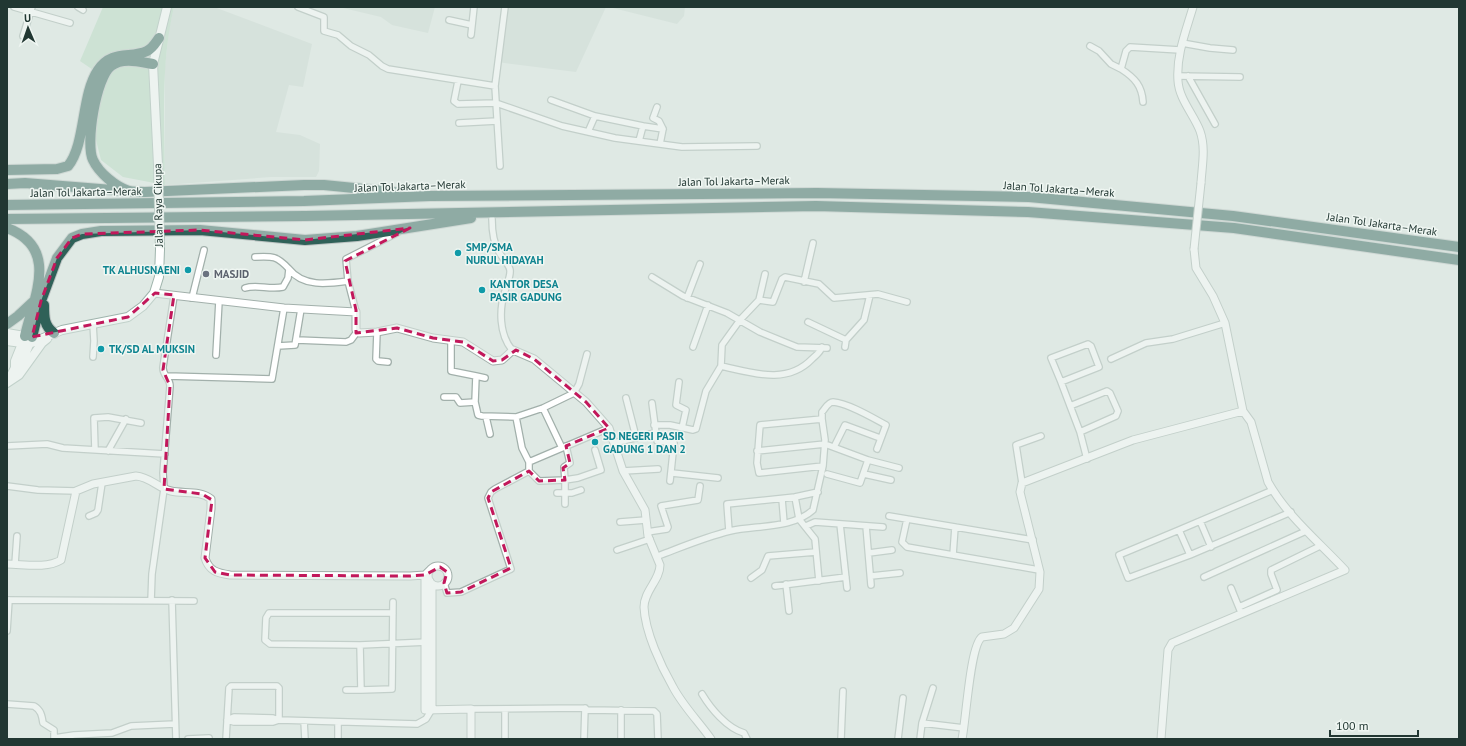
<svg xmlns="http://www.w3.org/2000/svg" width="1466" height="746" viewBox="0 0 1466 746" font-family="'PT Sans',sans-serif">
	<style>
		.built { fill: #cdd9d3 }
		.green { fill: #b8d9c2 }
		.lines { fill: none; stroke-linecap: round; stroke-linejoin: round }
		.minor-casing { stroke: #a2b0ab; stroke-width: 8 }
		.tertiary-casing { stroke: #a2b0ab; stroke-width: 9 }
		.secondary-casing { stroke: #9fb4ac; stroke-width: 10 }
		.motorway-casing { stroke: #bcc3c2; stroke-width: 12 }
		.minor { stroke: #fff; stroke-width: 5.5 }
		.tertiary { stroke: #fff; stroke-width: 7 }
		.secondary { stroke: #fff; stroke-width: 8 }
		.motorway { stroke: #2f6158; stroke-width: 10 }
		.tertiary-bridge-casing { stroke: #a2b0ab; stroke-width: 9; stroke-linecap: butt }
		.secondary-bridge-casing { stroke: #9fb4ac; stroke-width: 10; stroke-linecap: butt }
		.tertiary-bridge { stroke: #fff; stroke-width: 7 }
		.secondary-bridge { stroke: #fff; stroke-width: 8 }
		.marked { fill: none; stroke: #c2185b; stroke-width: 3; stroke-dasharray: 8 5; stroke-linejoin: round }
		.culture-dot { fill: #0f9aa8; stroke: #eff6f2; stroke-width: 1.5 }
		.worship-dot { fill: #6b7280; stroke: #eff6f2; stroke-width: 1.5 }
		.labels { text-anchor: middle; stroke-width: 3; stroke-linejoin: round; paint-order: stroke }
		.street-label { font-size: 11px; fill: #213732; stroke: #eff6f2 }
		.culture-label { font-size: 11px; font-weight: bold; fill: #0d838f; stroke: #eff6f2; text-anchor: start }
		.worship-label { font-size: 11px; font-weight: bold; fill: #5b616d; stroke: #eff6f2; text-anchor: start }
	</style>
	<rect width="100%" height="100%" fill="#dfe9e4"/>
	<path class="built" d="M174 7H214L312 44 303 87 289 85 276 132 300 135 320 144 319 171 316 177H271L165 185V67L169 29Z
		M339 7H435L428 33 392 25 381 17Z
		M503 7H606L576 72 497 62Z
		M609 7H685L684 16 677 24Z"/>
	<path class="green" d="M103 7H174C160 65 165 126 165 185L123 177 101 160 94 132 102 76 80 61Z"/>
	<g class="lines">
		<g class="minor-casing">
			<path id="minor" d="M14 7 70 23
				M78 7 83 10
				M298 7 324 17V31L338 35 351 46 369 55 382 66 388 69 495 86
				M449 20 472 25
				M471 35 474 7
				M23 36 32 7
				M1182 43 1210 48 1233 50
				M1090 46 1099 51 1111 64 1121 69
				M1178 76 1240 77
				M1188 76 1215 124
				M458 81 454 101 458 104 496 103 562 126 615 138 682 147 757 146
				M551 100 595 116
				M1143 102C1142 86 1135 78 1121 69L1126 51 1130 47 1180 50
				M657 107 653 118 659 121 663 129
				M459 123 497 121
				M643 126 663 129 660 144
				M588 132 595 116 643 126 639 141
				M500 166 495 86 505 7
				M492 219C492 230 493 242 499 252 502 258 509 264 510 270 511 277 506 284 505 291 499 309 499 334 512 350
				M289 269C303 287 327 284 348 281
				M652 277 683 296 727 313 760 332 787 343 797 347 827 348
				M804 282 813 243
				M245 288C257 284 269 290 283 287L288 278 289 269C277 256 273 256 255 257
				M192 298 204 250
				M687 298 700 264
				M759 300 773 302 782 279 785 277 819 284 834 298 878 294 907 302
				M356 312 348 281 346 259 397 233
				M808 322 846 340
				M377 332 376 359 378 361 388 362
				M297 340 346 342 351 340 357 332
				M451 341V371L476 376 475 402 478 415 482 416 516 417 543 408 574 393 579 384 587 354
				M1088 344 1091 346 1099 367 1061 382 1051 358Z
				M278 346 295 345 301 309
				M693 347 708 305
				M845 347 846 340 864 320 870 295
				M216 355 219 301
				M93 357 94 341 93 324
				M1111 359 1146 343 1173 339 1225 323
				M721 366C753 373 787 385 812 359 816 355 820 353 822 347
				M167 376 272 379 284 308
				M476 376 485 378
				M679 382 676 405 686 410 682 428
				M1061 382 1080 432 1087 459
				M444 397H456L460 403 475 402
				M626 398 636 437
				M652 403 657 441 674 443 670 481
				M1070 406 1107 391 1110 393 1118 411 1116 416 1080 432
				M543 408 562 448
				M486 417 490 434
				M516 417 522 448 529 462
				M822 419V412C825 409 828 402 833 402 848 403 873 418 886 425L877 449
				M654 425H670L693 430 696 429 706 391 721 366 722 345 740 320 759 300 765 274
				M614 443 655 433
				M7 446 47 444 63 448 165 454
				M834 447 845 425 880 438
				M95 450 94 418 108 417 141 423
				M108 451 126 419
				M757 451 825 444 868 460 860 483 827 474
				M868 460 899 468
				M529 471 539 481 565 480 564 467 570 463 566 446
				M623 471 658 469
				M672 473 718 478
				M864 474 891 480
				M1022 483 1016 445 1041 436
				M7 486 38 490 76 491
				M557 493H572L581 490
				M795 497 818 492
				M782 499 784 523
				M565 504V480L578 478 601 470 595 450
				M89 516 96 513 98 510 102 483
				M889 516 1033 540
				M907 519 902 542 907 547 1039 570
				M1200 521 1211 547
				M620 522 646 520
				M840 524 847 588
				M806 526 815 522 883 527
				M866 526 871 585
				M1179 530 1119 555 1128 578 1190 555 1179 530 1273 490
				M729 531 727 504 795 497 799 519 815 539 819 581
				M647 532 667 529 668 527 661 506 698 500 700 486
				M617 550 650 539
				M869 553 892 550
				M953 555 955 527
				M1190 555 1291 512
				M658 556C682 547 705 537 730 531 756 525 792 529 813 510L823 466 825 440 822 419 760 425 757 463 759 473 823 466
				M15 564 17 536
				M871 576 900 573
				M1204 577 1306 531
				M751 578 762 570 768 556 816 552
				M444 583 447 593 461 592 511 569 488 498 491 492 495 489 529 471V462L609 428
				M786 584 789 611
				M775 586 846 577
				M1231 588 1240 610
				M7 600 194 601
				M172 600 176 739
				M151 601 152 574 164 489 163 473 170 386C170 378 162 375 163 367L174 296
				M1239 607 1277 590 1271 574V570L1320 546
				M393 613H269L266 618 265 640 270 644 360 645 428 642
				M7 631 9 600
				M360 645 361 690 392 689 393 602
				M346 690H361
				M702 694C711 709 727 728 744 733L747 739
				M7 704 34 706C41 710 42 716 43 723L54 730V739
				M471 709 585 708 587 710 654 711 657 714 658 739
				M505 709V739
				M621 710V739
				M227 720 234 722H273L279 720 417 724 426 719 432 709
				M227 720 234 717 273 718 279 720
				M304 721 305 739
				M922 723 933 688
				M54 738 74 735 112 733 131 726 175 724
				M188 739 209 738
				M226 739 229 688 231 686H277L279 688V720
				M338 739V722
				M584 739 585 708
				M841 739 843 691
				M898 739 903 698
				M920 739 922 723 964 728"/>
		</g>
		<g class="tertiary-casing">
			<path id="tertiary" d="M1193 7C1186 31 1176 55 1178 81 1179 99 1194 115 1200 131 1206 148 1202 166 1201 183
				M154 293 284 308 356 312V330L359 333 377 332 397 328 433 338 463 342 493 361 502 360 513 350 534 359 586 402 609 428 623 471 645 510 648 536 660 565C660 580 644 591 644 607 645 632 661 666 673 687 683 706 699 722 711 739
				M7 564C23 564 46 569 61 560L76 491 93 484 136 476C150 477 158 488 171 491 183 494 200 490 211 499V509L205 558C209 571 217 573 230 575L410 576 425 575 431 569
				M428 576a10 10 0 1 1 20 0a10 10 0 1 1-20 0Z
				M425 575V710L471 709V739
				M425 578 430 581 432 589V709
				M962 739C966 721 970 645 982 637L1004 634 1014 628 1039 589 1040 572 1020 492 1022 483 1133 440 1243 411
				M1161 739 1168 650 1172 643 1345 570C1319 542 1287 516 1268 482L1251 422 1243 411 1225 323 1213 296 1196 268 1194 249"/>
		</g>
		<g class="secondary-casing">
			<path id="secondary" d="M158 165 153 64 167 7
				M7 333 30 337
				M7 341 29 344 62 330 128 317 143 306 154 293 159 277 160 249
				M15 368V361L23 341
				M8 381 15 368 21 364 31 340
				M7 383 19 375 42 343 47 339"/>
		</g>
		<g class="motorway-casing">
			<path id="motorway" d="M153 64C140 62 123 57 111 66 96 77 85 144 93 160 99 173 116 187 129 191 134 192 140 192 145 192L304 185H324L394 192
				M7 170 57 169 68 166C86 144 81 95 98 70 112 49 131 59 147 51 153 48 156 42 159 38
				M7 184 25 183 125 191
				M7 205 304 201 430 196 817 193 1029 197 1233 216 1459 247
				M7 219 305 216 816 206 1028 212 1234 228 1459 260
				M7 228C60 248 34 296 25 336
				M44 305C44 317 44 326 54 333
				M7 324 18 316 33 302
				M32 337 41 301 57 258 72 238 82 234 101 231 200 230 305 240 357 236 471 218"/>
		</g>
		<use href="#minor" class="minor"/>
		<use href="#tertiary" class="tertiary"/>
		<use href="#secondary" class="secondary"/>
		<use href="#motorway" class="motorway"/>
		<g class="tertiary-bridge-casing">
			<path id="tertiary-bridge" d="M1194 249 1201 183"/>
		</g>
		<g class="secondary-bridge-casing">
			<path id="secondary-bridge" d="M158 165 160 249"/>
		</g>
		<use href="#tertiary-bridge" class="tertiary-bridge"/>
		<use href="#secondary-bridge" class="secondary-bridge"/>
	</g>
	<path d="M0 0H1466V746H0ZM410 228 345 261 356 310V333L397 328 433 338 463 342 493 361 502 360 516 350 534 359 586 402 609 428 566 446 570 463 563 468 565 480 539 481 529 471 491 492 488 498 511 568 461 592 447 593 444 583 447 572 440 567 425 575 410 576 230 575 215 572 205 558 212 500 202 494 164 489 170 386 163 370 174 295 155 293 128 317 32 337 41 301 57 258 72 238 82 234 200 230 305 240Z" fill="#dfe9e4" fill-opacity=".55" fill-rule="evenodd"/>
	<path class="marked" d="M410 228 345 261 356 310V333L397 328 433 338 463 342 493 361 502 360 516 350 534 359 586 402 609 428 566 446 570 463 563 468 565 480 539 481 529 471 491 492 488 498 511 568 461 592 447 593 444 583 447 572 440 567 425 575 410 576 230 575 215 572 205 558 212 500 202 494 164 489 170 386 163 370 174 295 155 293 128 317 32 337 41 301 57 258 72 238 82 234 200 230 305 240Z"/>
	<g class="culture-dot">
		<circle cx="458" cy="253" r="4"/>
		<circle cx="188" cy="270" r="4"/>
		<circle cx="482" cy="290" r="4"/>
		<circle cx="101" cy="349" r="4"/>
		<circle cx="595" cy="442" r="4"/>
	</g>
	<circle class="worship-dot" cx="206" cy="274" r="4"/>
	<g class="labels">
		<g class="street-label">
			<text transform="translate(734 181) rotate(-1)" y="4">Jalan Tol Jakarta–Merak</text>
			<text transform="translate(410 186) rotate(-2)" y="4">Jalan Tol Jakarta–Merak</text>
			<text transform="translate(1059 189) rotate(4)" y="4">Jalan Tol Jakarta–Merak</text>
			<text transform="translate(86 192) rotate(-1)" y="4">Jalan Tol Jakarta–Merak</text>
			<text transform="translate(158 205) rotate(-91)" y="4">Jalan Raya Cikupa</text>
			<text transform="translate(1382 224) rotate(8)" y="4">Jalan Tol Jakarta–Merak</text>
		</g>
		<g class="culture-label">
			<text x="466" y="251">SMP/SMA<tspan x="466" dy="13">NURUL HIDAYAH</tspan></text>
			<text x="180" y="274" text-anchor="end">TK ALHUSNAENI</text>
			<text x="490" y="288">KANTOR DESA<tspan x="490" dy="13">PASIR GADUNG</tspan></text>
			<text x="109" y="353">TK/SD AL MUKSIN</text>
			<text x="603" y="440">SD NEGERI PASIR<tspan x="603" dy="13">GADUNG 1 DAN 2</tspan></text>
		</g>
		<g class="worship-label">
			<text x="214" y="278">MASJID</text>
		</g>
	</g>
	<rect width="1466" height="746" fill="none" stroke="#213732" stroke-width="16"/>
	<g transform="translate(28 28) rotate(358)" stroke="#eff6f2" stroke-width="3" paint-order="stroke">
	<path d="M0-3L7 15L0 10L-7 15Z" fill="#213732"/>
	<text y="-6" font-size="11" font-weight="bold" text-anchor="middle" fill="#213732">U</text>
	</g>
	<path d="M1330 730v6h88v-6" fill="none" stroke="#213732" stroke-width="2"/>
	<text x="1336" y="730" font-size="12" fill="#213732" stroke="#eff6f2" stroke-width="3" paint-order="stroke">100 m</text>
</svg>
